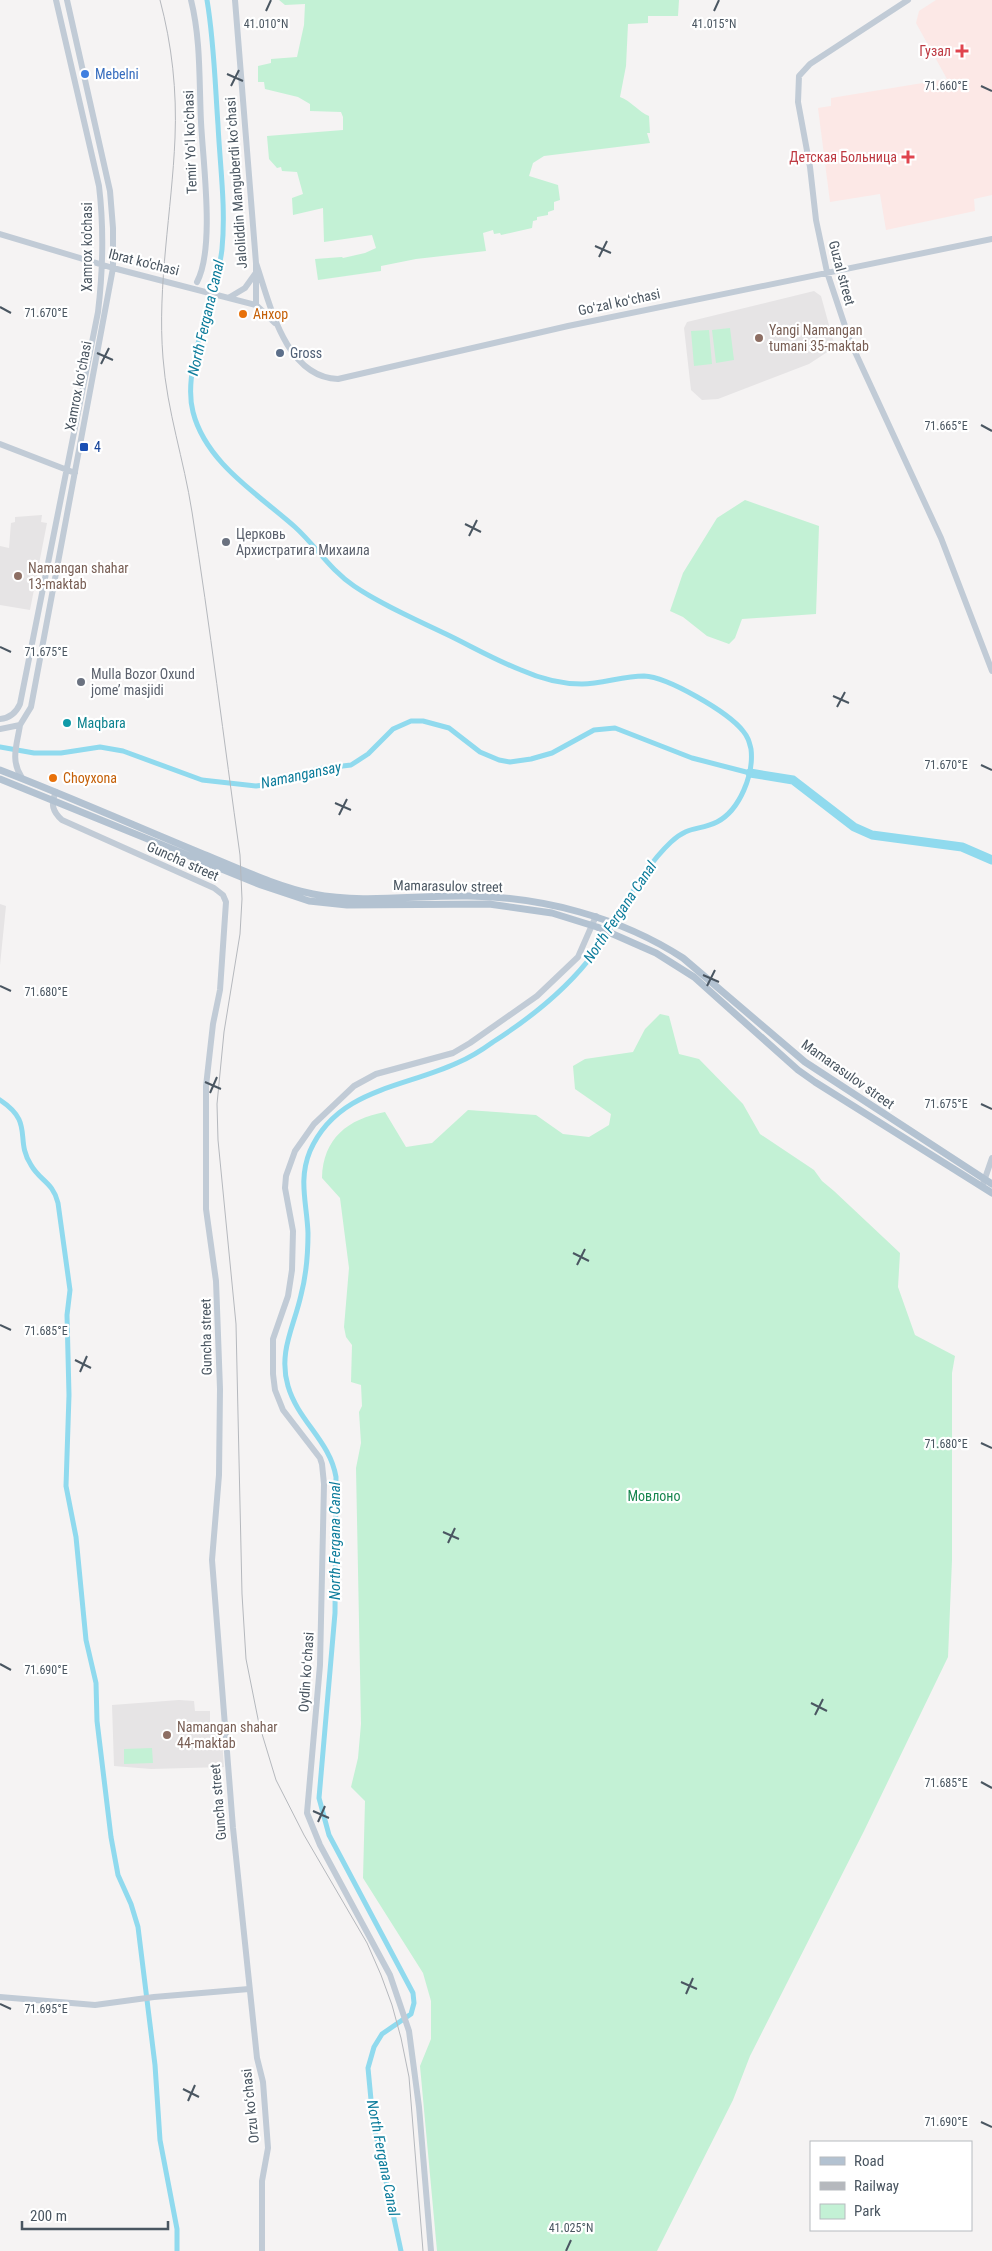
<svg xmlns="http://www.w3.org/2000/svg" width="992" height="2251" viewBox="0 0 992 2251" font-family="'Roboto Condensed',sans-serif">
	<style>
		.education { fill: #e6e4e5 }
		.medical { fill: #fce8e6 }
		.green { fill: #c3f1d5 }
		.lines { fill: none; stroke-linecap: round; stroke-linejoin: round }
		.canal { stroke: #90daee; stroke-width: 5 }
		.river { stroke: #90daee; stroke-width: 9 }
		.secondary { stroke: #c1cbd6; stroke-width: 6 }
		.primary { stroke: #b3c2d1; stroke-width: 7 }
		.rail { stroke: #b5b8bd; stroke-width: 1 }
		.ticks { fill: none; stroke: #4a5661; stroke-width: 2 }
		.health-dot { fill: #e0444e; stroke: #fff; stroke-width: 2 }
		.shop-dot { fill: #3f7fe0; stroke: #fff; stroke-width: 2 }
		.food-dot { fill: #e8710a; stroke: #fff; stroke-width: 2 }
		.education-dot { fill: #8d6e63; stroke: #fff; stroke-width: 2 }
		.service-dot { fill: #5c6f8a; stroke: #fff; stroke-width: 2 }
		.transit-dot { fill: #1a4fb4; stroke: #fff; stroke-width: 2 }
		.worship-dot { fill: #6b7280; stroke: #fff; stroke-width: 2 }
		.culture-dot { fill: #0f9aa8; stroke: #fff; stroke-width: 2 }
		.labels { text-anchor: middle; stroke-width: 4.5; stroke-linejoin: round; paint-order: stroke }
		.health-label { font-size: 14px; fill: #be3a42; stroke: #fff; text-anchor: end }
		.shop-label { font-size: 14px; fill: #366cbe; stroke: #fff; text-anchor: start }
		.street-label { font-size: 14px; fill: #4a5661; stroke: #fff }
		.food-label { font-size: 14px; fill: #c56008; stroke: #fff; text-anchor: start }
		.education-label { font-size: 14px; fill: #785e54; stroke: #fff; text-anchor: start }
		.service-label { font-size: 14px; fill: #4e5e75; stroke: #fff; text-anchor: start }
		.transit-label { font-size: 14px; fill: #164399; stroke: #fff; text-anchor: start }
		.worship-label { font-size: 14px; fill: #5b616d; stroke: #fff; text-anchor: start }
		.culture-label { font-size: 14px; fill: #0d838f; stroke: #fff; text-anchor: start }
		.park-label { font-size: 14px; fill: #17864f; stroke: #fff }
		.water-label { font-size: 15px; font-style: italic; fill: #0c7c9b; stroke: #fff }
		.ticks-label { font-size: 12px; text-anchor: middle; fill: #4a5661; stroke: #fff; stroke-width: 4.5; stroke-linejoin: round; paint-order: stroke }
	</style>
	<rect width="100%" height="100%" fill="#f5f3f3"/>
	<path class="education" d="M814 291 821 296 835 347 809 364 718 399 702 400 691 390 684 328 687 322Z
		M42 515 41 522 47 523 30 610 0 605V546L9 548 11 523 15 522V517Z
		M0 904 6 906 0 965Z
		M179 1700 194 1701 195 1711H210V1729L221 1728 224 1767 151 1769 114 1766 112 1705Z"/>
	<path class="medical" d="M936 0H992V195L974 199 975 211 886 230 880 194 830 202 818 108 831 106V98L947 79 916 23 919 11Z"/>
	<path class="green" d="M279 0H679L678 16H648V23L628 24 626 66 620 97C631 101 639 112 649 116L650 133H647L650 143 544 156 533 163 529 176 558 185 560 200 554 202V210L548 212V215L537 217V220L533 221 532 228 501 235 500 233 494 234 493 230 483 233 486 251 416 259 381 266V271L318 280 315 259 342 257 343 258 365 253 376 248 372 235 324 242 323 208 293 215 292 198 303 194 297 172 282 171 281 167 277 168 269 159 267 136 343 130V117L341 112 310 111V104L298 97 265 89 264 82H258V66L271 63V59L297 57 304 25 305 4 285 5Z
		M730 328 734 360 716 363 712 330Z
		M709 330 712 364 694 366 691 331Z
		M745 500 819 526 816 614 742 619 735 638 729 644 707 636 683 617 670 611 683 573 717 518Z
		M660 1014 669 1016 679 1054 699 1059 743 1104 760 1134 814 1170 822 1181 834 1191 900 1253 898 1287 915 1335 955 1356 952 1373V1560L948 1657 864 1831 750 2056 733 2100 657 2251H437L420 2066 431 2039V2001L423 1973 363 1878 365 1801 351 1787 358 1758 361 1724 356 1468 361 1443 359 1412 362 1406 361 1385 351 1382 352 1345 346 1337 344 1327 349 1268 340 1198 322 1178C323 1138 348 1119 385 1112L406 1147 432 1143 468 1110 536 1115 563 1134 589 1137 609 1125 611 1114 575 1089 573 1066 585 1059 633 1052 645 1029Z
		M152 1748 153 1763 124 1764V1749Z"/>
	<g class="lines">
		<path class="canal" d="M207 0C214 41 215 83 218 125 220 166 226 208 222 249 217 297 181 367 193 412 206 463 258 494 295 527 316 546 330 570 354 586 382 605 415 619 446 634 471 646 495 660 521 670 539 678 562 684 582 684 602 684 623 676 644 676 668 677 728 712 743 731 748 737 749 741 751 749 754 774 740 810 717 822 699 831 689 825 671 842 638 873 621 917 594 953 568 988 529 1019 493 1042 482 1050 469 1058 457 1063 403 1088 337 1089 310 1151 298 1180 307 1204 308 1233 308 1253 306 1276 301 1295 294 1327 278 1352 288 1386 298 1421 330 1441 336 1477L335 1613 319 1798 329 1835 413 1993 414 2003 411 2014 382 2034 374 2047 368 2068 373 2121 401 2251
			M0 747 34 753H61L100 747 123 751 202 780 256 786 286 782 317 769 351 765 368 754 393 729 411 721H423L449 728 480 752 499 760 510 762 531 759 552 753 594 730 615 728 692 758 750 773
			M0 1100C35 1123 14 1139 31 1165 40 1181 53 1182 58 1203L70 1290 67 1315 69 1395 66 1486 76 1537 86 1640 96 1683 97 1721 111 1837 118 1875 131 1904 138 1927 155 2065 160 2140 177 2229V2251"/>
		<path class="river" d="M750 773 793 780 854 827 872 835 962 847 992 860"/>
		<path class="secondary" d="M191 0C201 40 199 82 201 122 203 163 215 248 197 282
			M235 0 256 263V305
			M908 0 810 64 799 76 798 102 810 167 816 220 827 272 850 341 941 538 992 671
			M0 234 113 268 256 305 275 323
			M256 263C270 304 285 377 338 379L568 326 992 239
			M230 297 245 288 255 274
			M0 444 75 473
			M0 719C10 718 16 713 20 704L98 312C103 270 104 228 99 186L56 0
			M20 725C17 745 10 760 22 778
			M0 729 20 725 31 707 113 268V228L110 191 67 0
			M56 792C50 804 53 812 62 820L214 888 223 895 226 902 220 990 213 1024 206 1086V1209L216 1281 220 1389 219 1475 212 1560 233 1828 257 2058 263 2082 268 2148 262 2181V2251
			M983 1184 992 1158
			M0 1997 95 2005 154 1997 249 1989
			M431 2251 419 2107 409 2031 390 1975 320 1845 307 1813 320 1665 324 1484 322 1464 320 1458 283 1410 275 1390 273 1374V1339L288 1296 292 1270 293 1231 285 1188 286 1176 295 1151 314 1124 354 1086 376 1074 453 1053 470 1043 537 996 578 957 596 916"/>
		<path class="primary" d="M0 770C68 796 135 826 203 854 238 868 275 886 313 894 363 904 417 895 468 896 542 897 620 917 683 958L805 1062 992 1184
			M0 779 261 885 309 901 347 905 489 904 552 913 597 927 656 953 694 977 798 1070 815 1082 992 1193"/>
		<path class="rail" d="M160 0C172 45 177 91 175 138 172 211 157 285 163 358 167 411 184 460 192 512 210 626 224 741 240 855L242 899 240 934 224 1032 217 1104 218 1140 236 1324 242 1594 246 1659 259 1724 276 1780 304 1835 367 1943 381 1975 392 2005 401 2038 409 2077 423 2251"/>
	</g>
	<path class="ticks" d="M266 11 271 0M714 11 719 0M227 74 243 81M231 86 239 70M981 86 992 91M595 246 611 253M599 257 607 241M0 307 11 313M97 353 113 360M101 364 109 348M981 425 992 431M465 524 481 532M469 536 477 520M0 647 11 652M833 696 849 703M837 707 845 692M981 765 992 770M335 803 351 810M339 815 347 799M703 975 719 982M0 986 11 991M707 986 715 970M205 1082 221 1089M210 1093 217 1077M981 1104 992 1109M573 1253 589 1261M577 1265 585 1249M0 1325 11 1330M75 1360 91 1368M80 1372 87 1356M981 1443 992 1448M443 1532 459 1539M448 1543 455 1528M0 1664 11 1670M811 1703 827 1711M815 1715 823 1699M981 1782 992 1788M313 1811 329 1818M318 1822 325 1806M681 1982 697 1989M686 1994 693 1978M0 2004 11 2009M183 2089 199 2097M188 2101 195 2085M981 2122 992 2127M566 2251 571 2240"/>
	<g class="health-dot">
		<path d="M959.5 43.5h5v5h5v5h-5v5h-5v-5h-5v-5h5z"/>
		<path d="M905.5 149.5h5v5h5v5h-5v5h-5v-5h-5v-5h5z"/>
	</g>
	<circle class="shop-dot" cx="85" cy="74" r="5"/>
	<g class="food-dot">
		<circle cx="243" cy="314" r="5"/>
		<circle cx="53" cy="778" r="5"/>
	</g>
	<g class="education-dot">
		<circle cx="759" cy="338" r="5"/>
		<circle cx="18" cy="576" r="5"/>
		<circle cx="167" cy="1735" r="5"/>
	</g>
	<circle class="service-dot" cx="280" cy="353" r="5"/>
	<rect class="transit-dot" x="79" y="442" width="10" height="10" rx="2.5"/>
	<g class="worship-dot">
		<circle cx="226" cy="542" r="5"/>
		<circle cx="81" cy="682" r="5"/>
	</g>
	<circle class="culture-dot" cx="67" cy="723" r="5"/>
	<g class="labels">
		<g class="health-label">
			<text x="951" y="56">Гузал</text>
			<text x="897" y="162">Детская Больница</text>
		</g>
		<g class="shop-label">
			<text x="95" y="79">Mebelni</text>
		</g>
		<g class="street-label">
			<text transform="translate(190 142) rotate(-92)" y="5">Temir Yoʻl koʻchasi</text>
			<text transform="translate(236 183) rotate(-94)" y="5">Jaloliddin Manguberdi koʻchasi</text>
			<text transform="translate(87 247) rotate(-90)" y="5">Xamrox ko'chasi</text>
			<text transform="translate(144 262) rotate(14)" y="5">Ibrat ko'chasi</text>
			<text transform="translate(842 273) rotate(75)" y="5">Guzal street</text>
			<text transform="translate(619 302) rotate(-12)" y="5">Goʻzal koʻchasi</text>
			<text transform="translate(78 386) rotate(-79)" y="5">Xamrox koʻchasi</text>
			<text transform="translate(183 861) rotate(24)" y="5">Guncha street</text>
			<text transform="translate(448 886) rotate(1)" y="5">Mamarasulov street</text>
			<text transform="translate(848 1074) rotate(35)" y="5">Mamarasulov street</text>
			<text transform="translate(206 1337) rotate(-91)" y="5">Guncha street</text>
			<text transform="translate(306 1672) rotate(-86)" y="5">Oydin koʻchasi</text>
			<text transform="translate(218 1802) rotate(-95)" y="5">Guncha street</text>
			<text transform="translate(250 2106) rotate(-96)" y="5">Orzu koʻchasi</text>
		</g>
		<g class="food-label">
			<text x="253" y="319">Анхор</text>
			<text x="63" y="783">Choyxona</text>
		</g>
		<g class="education-label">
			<text x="769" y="335">Yangi Namangan<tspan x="769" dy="16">tumani 35-maktab</tspan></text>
			<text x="28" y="573">Namangan shahar<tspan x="28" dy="16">13-maktab</tspan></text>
			<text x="177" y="1732">Namangan shahar<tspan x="177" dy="16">44-maktab</tspan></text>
		</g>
		<g class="service-label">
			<text x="290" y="358">Gross</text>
		</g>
		<g class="transit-label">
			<text x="94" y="452">4</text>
		</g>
		<g class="worship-label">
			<text x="236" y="539">Церковь<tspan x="236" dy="16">Архистратига Михаила</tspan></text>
			<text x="91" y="679">Mulla Bozor Oxund<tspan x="91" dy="16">jome’ masjidi</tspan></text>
		</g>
		<g class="culture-label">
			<text x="77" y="728">Maqbara</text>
		</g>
		<g class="park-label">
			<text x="654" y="1501">Мовлоно</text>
		</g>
		<g class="water-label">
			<text transform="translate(206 318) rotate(-77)" y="5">North Fergana Canal</text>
			<text transform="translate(301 775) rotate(-12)" y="5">Namangansay</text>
			<text transform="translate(620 912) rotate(-56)" y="5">North Fergana Canal</text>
			<text transform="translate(335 1541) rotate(-90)" y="5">North Fergana Canal</text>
			<text transform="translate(383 2158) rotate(79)" y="5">North Fergana Canal</text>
		</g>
	</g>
	<g class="ticks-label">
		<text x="266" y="28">41.010°N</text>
		<text x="714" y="28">41.015°N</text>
		<text x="946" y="90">71.660°E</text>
		<text x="46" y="317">71.670°E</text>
		<text x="946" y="430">71.665°E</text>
		<text x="46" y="656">71.675°E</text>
		<text x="946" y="769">71.670°E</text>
		<text x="46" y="996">71.680°E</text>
		<text x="946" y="1108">71.675°E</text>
		<text x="46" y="1335">71.685°E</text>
		<text x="946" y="1448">71.680°E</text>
		<text x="46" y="1674">71.690°E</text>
		<text x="946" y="1787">71.685°E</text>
		<text x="46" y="2013">71.695°E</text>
		<text x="946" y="2126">71.690°E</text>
		<text x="571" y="2232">41.025°N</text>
	</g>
	<rect x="810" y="2141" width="162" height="90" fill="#ffffff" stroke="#b7bbc0"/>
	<rect x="820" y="2157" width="25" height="8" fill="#b3c2d1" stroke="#b7bbc0"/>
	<text x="854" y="2166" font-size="15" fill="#4a5661">Road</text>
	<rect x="820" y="2182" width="25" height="8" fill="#b5b8bd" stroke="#b7bbc0"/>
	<text x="854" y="2191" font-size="15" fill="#4a5661">Railway</text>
	<rect x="820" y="2204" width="25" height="15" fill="#c3f1d5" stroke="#b7bbc0"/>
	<text x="854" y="2216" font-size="15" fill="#4a5661">Park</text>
	<path d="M22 2221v8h146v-8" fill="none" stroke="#4a5661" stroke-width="2.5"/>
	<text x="30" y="2221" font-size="15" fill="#4a5661" stroke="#ffffff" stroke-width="4" paint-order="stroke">200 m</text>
</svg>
